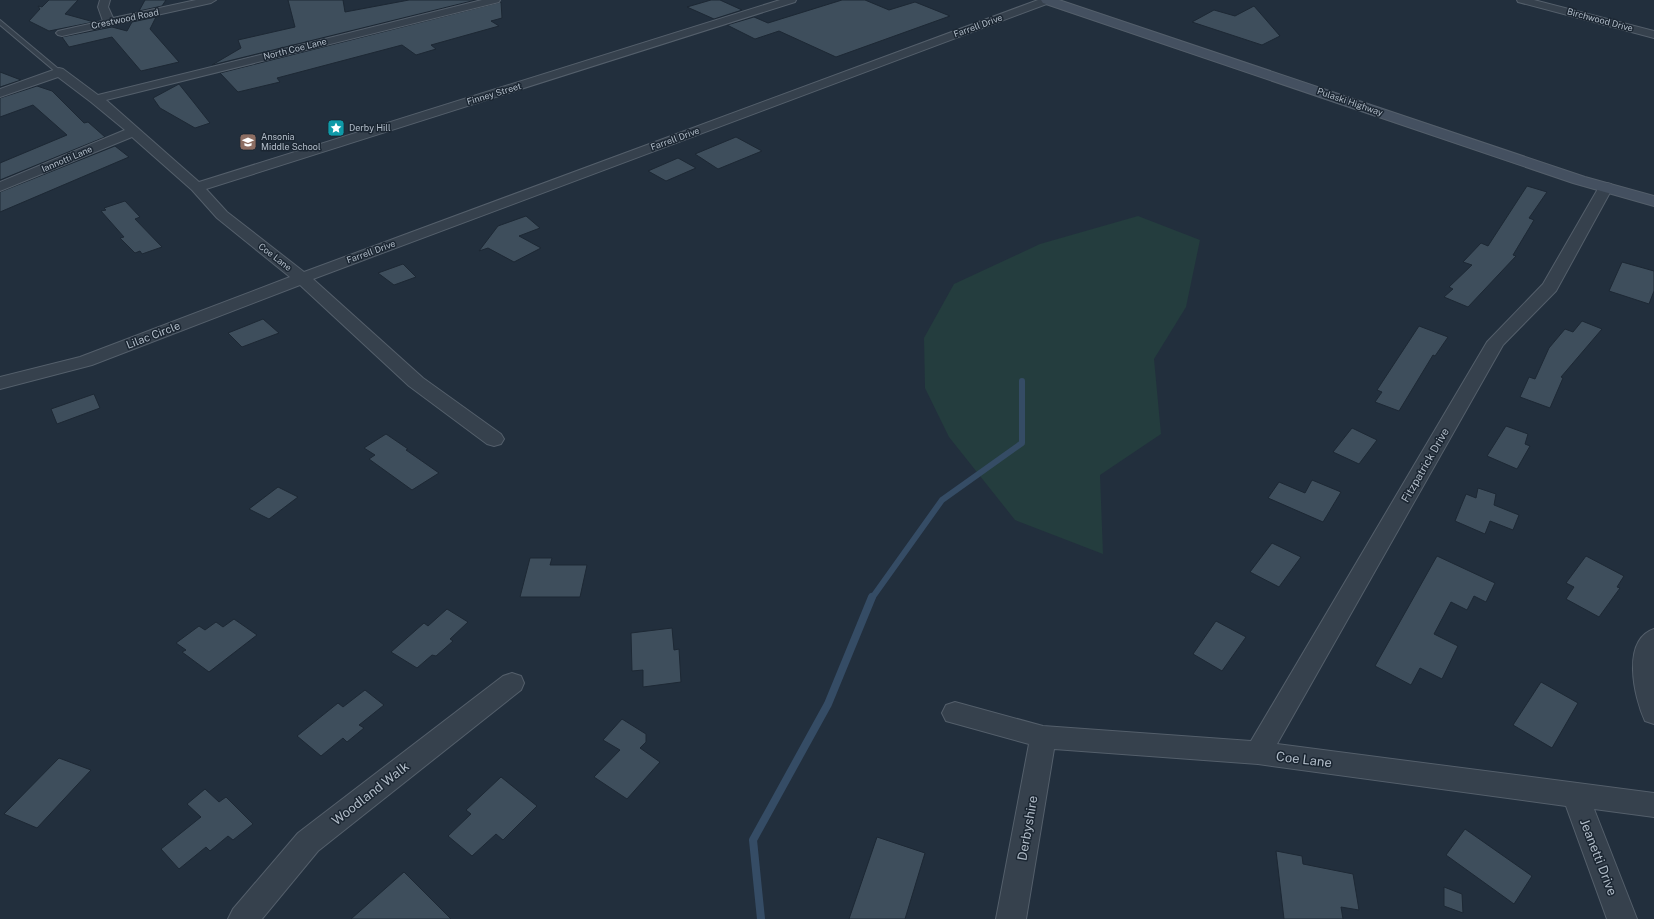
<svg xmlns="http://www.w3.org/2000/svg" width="1654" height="919" viewBox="0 0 1654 919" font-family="'Public Sans',sans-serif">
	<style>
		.green { fill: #243d3e }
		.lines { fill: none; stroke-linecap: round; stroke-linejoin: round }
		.stream-far1 { stroke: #354c65; stroke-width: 6 }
		.stream { stroke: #354c65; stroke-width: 8 }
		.building { fill: #3e4e5c; stroke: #1d2834 }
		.service-casing { stroke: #545f6b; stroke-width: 2 }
		.minor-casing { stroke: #545f6b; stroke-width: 2 }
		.secondary-casing { stroke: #545f6b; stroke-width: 2 }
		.service { fill: #36414d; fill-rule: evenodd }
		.minor { fill: #36414d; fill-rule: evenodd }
		.secondary { fill: #445060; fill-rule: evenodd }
		.labels { text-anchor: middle; stroke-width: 3; stroke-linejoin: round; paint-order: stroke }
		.far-street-label { font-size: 9px; fill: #b1bcc8; stroke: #1b2632 }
		.far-poi-label { font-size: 9px; fill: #b1bcc8; stroke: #1b2632; text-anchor: start }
		.street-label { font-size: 11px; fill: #b1bcc8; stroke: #1b2632 }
		.near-street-label { font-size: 13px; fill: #b1bcc8; stroke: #1b2632 }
	</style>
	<rect width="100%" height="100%" fill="#222f3d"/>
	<path class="green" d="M1138 216 1200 240 1186 307 1154 359 1161 434 1100 475 1103 554 1015 520 949 437 925 388 924 338 954 284 1040 244Z"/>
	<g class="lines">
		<path class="stream-far1" d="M872 598 942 500 1022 443V381"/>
		<path class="stream" d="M761 919 753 840 828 704 872 597"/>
	</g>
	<path class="building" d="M49 0H78L65 14 94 22 49 31 29 21 40 9 38 6 42 7Z
		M145 0H166L162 6 139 11Z
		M288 0H343L345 12 409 0H476L212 65 241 48 238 40 295 27Z
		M711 0H720L742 10 714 19 687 7Z
		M842 0H865L889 10 915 2 950 16 836 57 779 31 755 39 727 25 754 17 768 23Z
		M501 2 502 18 491 21 499 26 431 45 436 49 416 55 402 45 277 78 280 82 238 92 220 73Z
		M1254 6 1280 36 1262 45 1192 22 1214 10 1235 16Z
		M156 17 150 29 179 62 141 71 112 37 69 47 62 37 112 27 127 31 132 22Z
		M0 72 21 80 0 87Z
		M179 84 195 104 210 123 195 128 160 108 153 98Z
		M37 86 52 91 84 123 88 122 105 137 0 180V163L67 135 33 105 0 117V98Z
		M736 137 762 151 718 169 695 154Z
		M115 146 129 157 0 212V192Z
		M678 158 696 168 666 181 648 171Z
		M1527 186 1547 192 1529 218 1534 220 1513 255 1516 256 1468 307 1444 297 1453 289 1449 287 1472 265 1463 262 1481 243 1488 246Z
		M125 201 140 217 135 219 162 247 142 254 140 251 135 253 120 238 124 237 101 211 106 210 104 208Z
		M526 216 540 228 519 236 541 248 514 262 488 248 479 251 498 226Z
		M1622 262 1654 271V291L1649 304 1609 291Z
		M403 264 416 277 394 285 378 273Z
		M263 319 279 333 242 347 228 333Z
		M1582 321 1602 329 1561 377 1563 378 1550 408 1520 397 1529 377 1535 379 1549 348 1565 329 1573 332Z
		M1419 326 1448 337 1435 356 1433 355 1399 411 1375 402 1382 392 1377 390Z
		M94 394 100 408 57 424 51 409Z
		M1506 426 1528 434 1525 444 1530 446 1517 469 1487 456Z
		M1352 428 1377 440 1359 464 1333 452Z
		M386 434 408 449 406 450 439 473 412 490 369 459 375 455 364 448Z
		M1312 480 1341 492 1323 522 1268 498 1279 482 1305 493Z
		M278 487 298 497 269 519 249 509Z
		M1478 488 1496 494 1494 505 1519 515 1513 530 1490 521 1485 534 1455 521 1466 494 1476 498Z
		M1272 543 1301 557 1279 587 1250 572Z
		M1437 556 1495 583 1486 602 1474 596 1467 610 1451 602 1434 634 1458 646 1442 679 1420 668 1411 685 1375 666Z
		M1586 556 1624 576 1617 587 1620 588 1599 617 1566 599 1574 587 1566 583Z
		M530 558H552L550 565H587L580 597H520Z
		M447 609 468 622 450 639 453 641 436 656 432 655 417 668 391 652 424 623 428 626Z
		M234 619 257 635 209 672 182 652 186 650 176 643 199 626 205 630 216 622 223 627Z
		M1216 621 1246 637 1222 671 1193 654Z
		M672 628 674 650 679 649 681 682 643 687V670L632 671 631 633Z
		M1541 682 1578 703 1552 748 1513 725Z
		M365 690 384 705 359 725 364 728 347 742 343 738 321 756 297 736 338 703 343 707Z
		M622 719 646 734V742L640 748 660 762 627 799 594 777 620 750 603 740Z
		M59 758 91 770 37 828 4 814Z
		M501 777 537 806 503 840 496 834 472 856 448 836 471 814 466 810Z
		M205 789 219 802 226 797 253 824 233 840 228 836 210 851 206 847 179 869 161 849 201 817 187 804Z
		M1465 829 1532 876 1514 904 1446 855Z
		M877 837 925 853 905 919H849Z
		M1276 851 1302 856 1303 864 1353 874 1359 910 1341 907 1343 919H1284Z
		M404 872 451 919H351Z
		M1444 887 1462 894 1463 913 1444 906Z"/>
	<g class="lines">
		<g class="service-casing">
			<path id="service" d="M0 20 61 71V73H57L0 25Z"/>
		</g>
		<g class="minor-casing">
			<path id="minor" d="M100 0H110L108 7 113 18 196 0H216L211 3 62 36 58 35 56 33 58 31 103 21 98 7Z
				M482 0H500L499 2 106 100 199 182 780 0H796L795 2 206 189 227 212 304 272 1038 0H1053L1052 2 313 279 423 378 501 434 504 439 501 444 494 446 487 444 409 386 300 285 92 365 0 389V377L80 357 290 277 217 218 192 190 132 137 0 191V182L125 130 91 102 58 77 0 97V89L59 68 63 69 98 95Z
				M1517 0H1534L1654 31V38L1518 2Z
				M1606 183 1611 184 1613 187 1556 291 1503 345 1277 744 1654 793V817L1594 809 1637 919H1607L1566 806 1258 764 1054 749 1026 919H996L1029 744 946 721 942 713 946 705 955 702 1043 726 1251 741 1487 342 1543 284 1599 187 1601 184Z
				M1654 629V724L1645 721C1634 697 1621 640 1654 629Z
				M512 673 521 676 524 683 521 690 318 851 262 919H228L233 909 298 833 503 676Z"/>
		</g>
		<g class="secondary-casing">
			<path id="secondary" d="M1041 0H1059L1585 177 1654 196V206L1573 183 1043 3Z"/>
		</g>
		<use href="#service" class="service"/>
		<use href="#minor" class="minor"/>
		<use href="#secondary" class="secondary"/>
	</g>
	<defs>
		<g id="sight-square" transform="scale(0.9)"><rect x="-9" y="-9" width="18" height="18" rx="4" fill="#0f9aa8" stroke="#1b2632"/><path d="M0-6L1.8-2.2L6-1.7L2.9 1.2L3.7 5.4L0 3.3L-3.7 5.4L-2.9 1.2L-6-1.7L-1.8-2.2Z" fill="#fff"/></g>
		<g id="school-square" transform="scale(0.9)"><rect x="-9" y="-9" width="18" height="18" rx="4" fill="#8d6e63" stroke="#1b2632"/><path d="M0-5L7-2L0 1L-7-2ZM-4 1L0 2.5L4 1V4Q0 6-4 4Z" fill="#fff"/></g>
	</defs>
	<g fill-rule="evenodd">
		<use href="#sight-square" x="336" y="128"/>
		<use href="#school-square" x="248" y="142"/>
	</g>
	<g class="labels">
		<g class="far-street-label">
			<text transform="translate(125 19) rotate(-12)" y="3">Crestwood Road</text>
			<text transform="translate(1600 20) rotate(15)" y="3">Birchwood Drive</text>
			<text transform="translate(978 26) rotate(-20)" y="3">Farrell Drive</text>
			<text transform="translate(295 49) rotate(-14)" y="3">North Coe Lane</text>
			<text transform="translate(494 94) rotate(-17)" y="3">Finney Street</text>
			<text transform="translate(1350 102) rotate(19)" y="3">Pulaski Highway</text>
			<text transform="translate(675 139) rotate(-20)" y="3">Farrell Drive</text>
			<text transform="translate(67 159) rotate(-23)" y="3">Iannotti Lane</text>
			<text transform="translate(371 252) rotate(-20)" y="3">Farrell Drive</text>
			<text transform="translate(275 257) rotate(38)" y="3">Coe Lane</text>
		</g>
		<g class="far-poi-label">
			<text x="349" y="131">Derby Hill</text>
			<text x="261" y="140">Ansonia<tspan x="261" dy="10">Middle School</tspan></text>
		</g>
		<g class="street-label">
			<text transform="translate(153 335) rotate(-21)" y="4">Lilac Circle</text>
			<text transform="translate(1425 465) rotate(-60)" y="4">Fitzpatrick Drive</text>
		</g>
		<g class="near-street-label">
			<text transform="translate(1304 759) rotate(7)" y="5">Coe Lane</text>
			<text transform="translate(370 793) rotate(-38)" y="5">Woodland Walk</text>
			<text transform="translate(1027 828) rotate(-80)" y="5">Derbyshire</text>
			<text transform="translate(1599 857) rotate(69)" y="5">Jeanetti Drive</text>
		</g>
	</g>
</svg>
